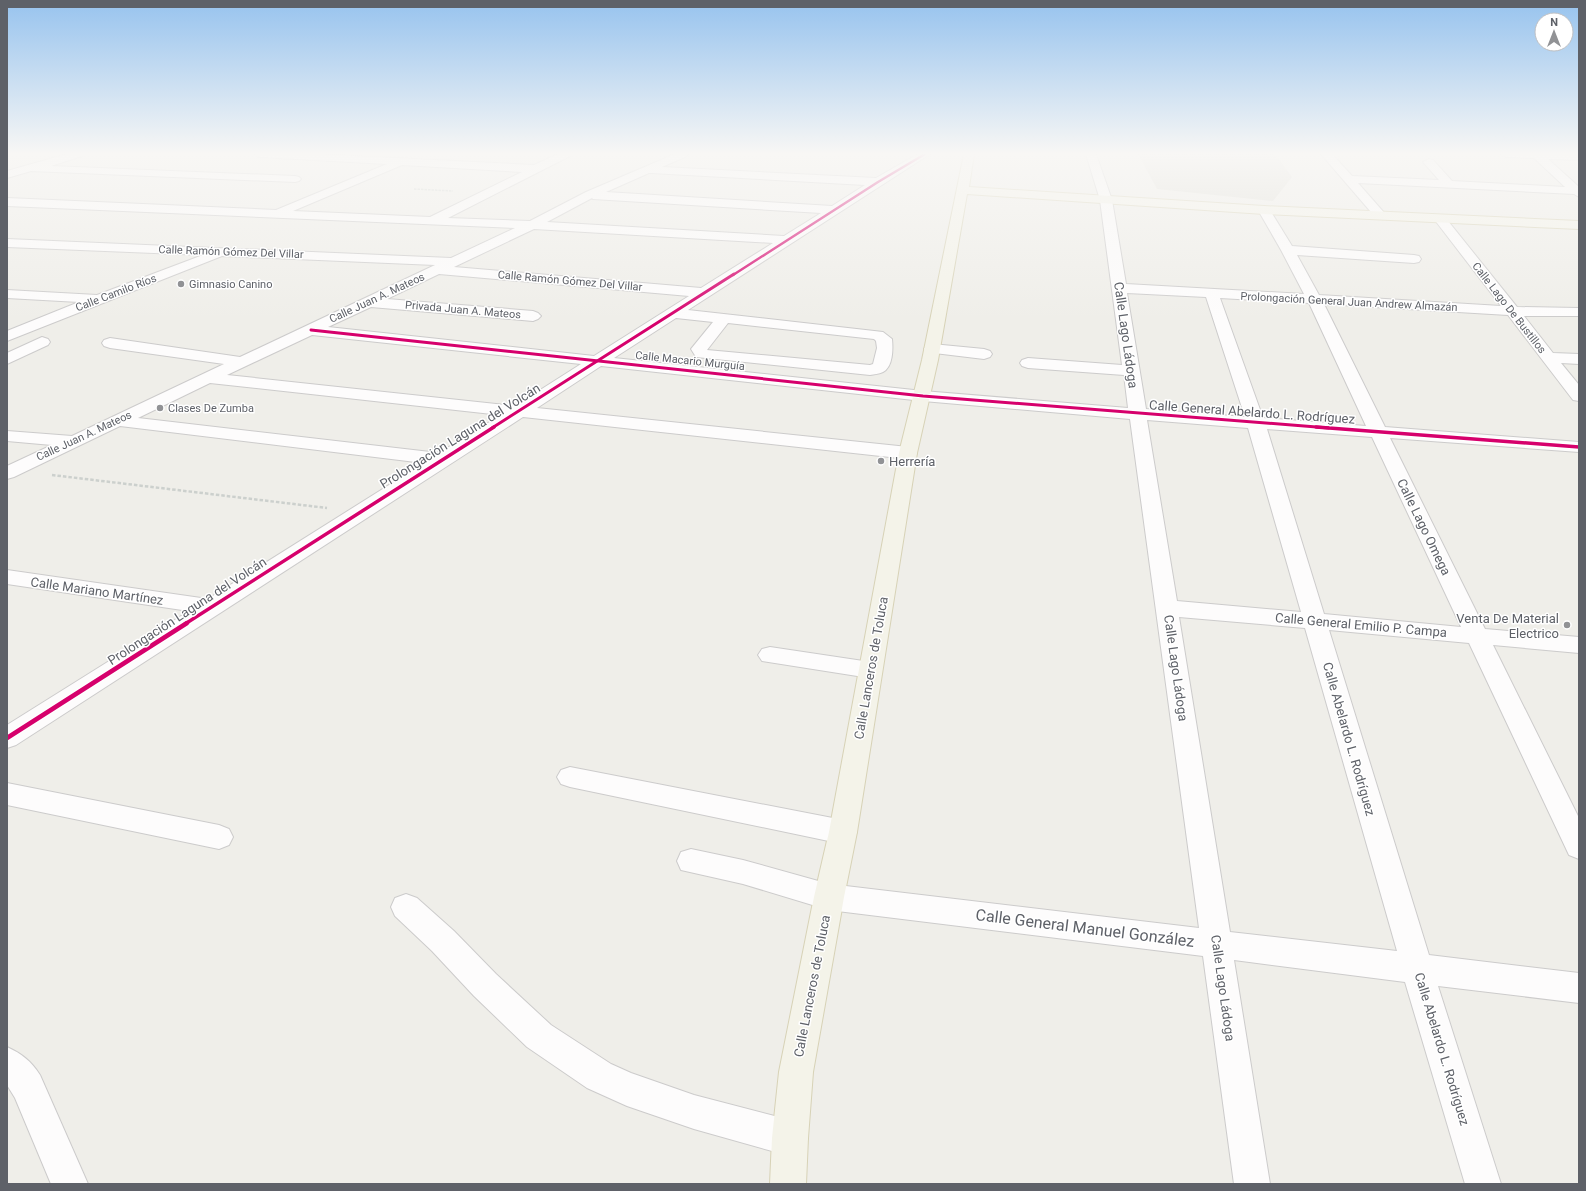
<svg xmlns="http://www.w3.org/2000/svg" width="1586" height="1191" font-family="Roboto,sans-serif">
<style>
.education{fill:#dfded7}
.lines{fill:none;stroke-linecap:round;stroke-linejoin:round}
.minor-casing{stroke:#cccbcb;stroke-width:2}
.major-casing{stroke:#d7d2b6;stroke-width:2}
.path-far1{stroke:#ccd0cd;stroke-width:1.5;stroke-dasharray:2.5 1;stroke-linecap:butt}
.path{stroke:#ccd0cd;stroke-width:2.5;stroke-dasharray:3.5 2;stroke-linecap:butt}
.minor{fill:#fdfcfc;fill-rule:evenodd}
.major{fill:#f4f3e9;fill-rule:evenodd}
.cycleway-far3-casing{stroke:#fff;stroke-width:4}
.cycleway-far2-casing{stroke:#fff;stroke-width:5}
.cycleway-far1-casing{stroke:#fff;stroke-width:6}
.cycleway-casing{stroke:#fff;stroke-width:7}
.cycleway-far3{stroke:#d6006c;stroke-width:2.5}
.cycleway-far2{stroke:#d6006c;stroke-width:3}
.cycleway-far1{stroke:#d6006c;stroke-width:3.5}
.cycleway{stroke:#d6006c;stroke-width:4.5}
.poi-dot{fill:#919295;stroke:#fff;stroke-width:1.5}
.labels{text-anchor:middle;dominant-baseline:central;stroke-width:3;stroke-linejoin:round;paint-order:stroke}
.far-street-label{font-size:11px;fill:#5e6168;stroke:#fff}
.far-poi-label{font-size:11px;fill:#5e6168;stroke:#fff;text-anchor:start}
.street-label{font-size:13px;fill:#5e6168;stroke:#fff}
.poi-label{font-size:13px;fill:#5e6168;stroke:#fff;text-anchor:start}
.near-street-label{font-size:16px;fill:#5e6168;stroke:#fff}
</style>
<rect width="100%" height="100%" fill="#efeee9"/>
<polygon class="education" points="1138,154 1275,154 1292,177 1273,201 1157,189"/>
<g class="lines">
<g class="minor-casing">
<g id="minor">
<polygon points="67,154 83,154 82,156 51,166 295,176 299,177 301,179 299,181 295,182 31,171 7,178 7,171"/>
<path d="M255 154H314L534 165 558 154H571L570 156 448 218 530 221 586 192 675 154H688L687 156 662 167 876 178 918 154H930L688 310 883 332 892 339C893 349 893 367 883 372 879 374 874 374 870 375L696 357 691 349 713 322 676 318 614 358 923 391 1128 408 1124 375 1028 368 1022 366 1020 363 1022 360 1028 358 1122 365 1100 200 1086 154H1096L1112 200 1126 284 1304 294 1281 250 1258 210 1260 207H1268L1292 246 1414 255 1419 256 1421 259 1419 262 1414 263 1297 255 1319 295 1501 306 1434 219 1436 216H1444L1517 307 1579 308V316H1524L1553 353 1579 354V364L1561 363 1579 385V401L1573 400 1508 315 1324 304 1385 427 1579 442V452L1390 438 1485 629 1579 637V653L1493 645 1579 818V859L1569 855 1469 643 1329 630 1429 955 1579 973V1003L1438 986 1501 1184H1465L1405 982 1234 960 1270 1184H1234L1203 956 829 910 743 884 681 870 677 861 681 852 691 849 743 860 829 884 1199 928 1130 419 923 401 601 366 537 408 908 447 915 449 917 453 915 457 908 459 523 417 16 745 7 748V725L189 611 7 584V570L208 599 424 463 120 426 14 477 7 479V466L52 445 7 441V431L72 436 224 364 110 348 104 346 102 343 104 340 110 338 240 357 435 265 222 256 7 341V331L79 302 7 298V290L97 295 203 255 7 247V239L451 258 515 228 7 206V198L276 210 387 164 260 157 256 156ZM402 165 522 172 430 217 293 211ZM649 173H651L865 185 832 206 606 192ZM592 198 593 199 821 213 784 236 547 222ZM534 229 773 243 701 288 454 267ZM439 274 689 296 594 356 328 327 371 307 533 321 538 319 541 316 538 313 533 311 387 299ZM1127 293 1206 297 1245 417 1146 409ZM1220 298 1309 303 1366 426 1263 418ZM728 323 874 339 876 341 877 348 873 364 870 365 707 350ZM312 335 581 364 515 406 227 375ZM210 383 501 415 439 453 138 418ZM1147 420 1248 428 1301 612 1177 601ZM1267 429 1372 437 1461 627 1324 614ZM1179 617 1305 628 1397 951 1230 932Z"/>
<polygon points="1321,154 1332,154 1352,176 1439,180 1423,162 1429,159 1433,160 1452,181 1565,187 1534,158 1506,157 1501,154 1579,154 1579,160 1548,159 1579,187 1579,197 1574,194 1358,183 1387,216 1385,219 1377,219"/>
<polygon points="42,337 48,339 50,342 48,345 7,364 7,353"/>
<polygon points="932,344 984,349 990,351 992,354 990,357 984,359 926,352 924,349 926,346"/>
<polygon points="770,647 870,662 878,664 882,670 878,676 870,678 762,661 758,655 762,649"/>
<polygon points="570,767 843,820 853,824 857,832 853,840 843,844 570,787 561,784 557,777 561,770"/>
<polygon points="7,783 219,825 229,829 233,837 229,845 219,849 7,805"/>
<polygon points="406,894 417,898 454,931 496,974 551,1025 611,1064 631,1073 694,1095 790,1120 803,1125 808,1138 803,1151 790,1156 694,1129 627,1106 587,1088 527,1047 474,996 432,951 395,916 391,907 395,898"/>
<path d="M7 1047C22 1054 31 1061 40 1075L88 1184H51L15 1098 7 1085Z"/>
</g>
</g>
<g class="major-casing">
<polygon id="major" points="964,154 974,154 969,187 1264,206 1579,221 1579,229 1264,214 967,194 938,360 917,453 857,832 844,897 813,1072 808,1138 806,1184 770,1184 772,1138 779,1072 814,897 829,832 899,453 922,360"/>
</g>
<polyline class="path-far1" points="414,189 453,191"/>
<polyline class="path" points="52,475 327,508"/>
<use href="#minor" class="minor"/>
<use href="#major" class="major"/>
<g class="cycleway-far3-casing">
<polyline id="cycleway-far3" points="733,275 878,182 925,154"/>
</g>
<g class="cycleway-far2-casing">
<g id="cycleway-far2">
<polyline points="311,330 923,396 1329,428"/>
<polyline points="492,428 734,274"/>
</g>
</g>
<g class="cycleway-far1-casing">
<g id="cycleway-far1">
<polyline points="1316,427 1579,447"/>
<polyline points="185,624 494,427"/>
</g>
</g>
<g class="cycleway-casing">
<polyline id="cycleway" points="7,738 187,623"/>
</g>
<use href="#cycleway-far3" class="cycleway-far3"/>
<use href="#cycleway-far2" class="cycleway-far2"/>
<use href="#cycleway-far1" class="cycleway-far1"/>
<use href="#cycleway" class="cycleway"/>
</g>
<linearGradient id="sky" x2="0" y2="1"><stop stop-color="#97c3ee"/><stop offset="0.48" stop-color="#f8f7f5"/><stop offset="1" stop-color="#f8f7f5" stop-opacity="0"/></linearGradient>
<rect width="1586" height="320" fill="url(#sky)"/>
<g class="poi-dot">
<circle cx="181" cy="284" r="4"/>
<circle cx="160" cy="408" r="4"/>
<circle cx="881" cy="461" r="4"/>
<circle cx="1567" cy="625" r="4"/>
</g>
<g class="labels">
<g class="far-street-label">
<text transform="translate(231 252) rotate(2)">Calle Ramón Gómez Del Villar</text>
<text transform="translate(570 281) rotate(5)">Calle Ramón Gómez Del Villar</text>
<text transform="translate(116 293) rotate(-21)">Calle Camilo Ríos</text>
<text transform="translate(377 298) rotate(-25)">Calle Juan A. Mateos</text>
<text transform="translate(1349 302) rotate(3)">Prolongación General Juan Andrew Almazán</text>
<text transform="translate(1509 308) rotate(52)">Calle Lago De Bustillos</text>
<text transform="translate(463 310) rotate(5)">Privada Juan A. Mateos</text>
<text transform="translate(690 361) rotate(6)">Calle Macario Murguía</text>
<text transform="translate(84 436) rotate(-25)">Calle Juan A. Mateos</text>
</g>
<g class="far-poi-label">
<text x="189" y="284">Gimnasio Canino</text>
<text x="168" y="408">Clases De Zumba</text>
</g>
<g class="street-label">
<text transform="translate(1126 335) rotate(82)">Calle Lago Ládoga</text>
<text transform="translate(1252 412) rotate(4)">Calle General Abelardo L. Rodríguez</text>
<text transform="translate(460 436) rotate(-32)">Prolongación Laguna del Volcán</text>
<text transform="translate(1424 527) rotate(64)">Calle Lago Omega</text>
<text transform="translate(97 591) rotate(8)">Calle Mariano Martínez</text>
<text transform="translate(187 611) rotate(-33)">Prolongación Laguna del Volcán</text>
<text transform="translate(1361 625) rotate(5)">Calle General Emilio P. Campa</text>
<text transform="translate(871 668) rotate(-80)">Calle Lanceros de Toluca</text>
<text transform="translate(1176 668) rotate(82)">Calle Lago Ládoga</text>
<text transform="translate(1349 739) rotate(74)">Calle Abelardo L. Rodríguez</text>
<text transform="translate(812 986) rotate(-79)">Calle Lanceros de Toluca</text>
<text transform="translate(1223 988) rotate(82)">Calle Lago Ládoga</text>
<text transform="translate(1442 1049) rotate(73)">Calle Abelardo L. Rodríguez</text>
</g>
<g class="poi-label">
<text x="889" y="461">Herrería</text>
<text x="1559" y="618" text-anchor="end">Venta De Material<tspan x="1559" dy="15">Electrico</tspan></text>
</g>
<g class="near-street-label">
<text transform="translate(1085 928) rotate(7)">Calle General Manuel González</text>
</g>
</g>
<rect width="1586" height="1191" fill="none" stroke="#5e6168" stroke-width="16"/>
<g transform="translate(1554 32)"><circle r="19" fill="#ffffff" stroke="#bfc0c3"/>
<path d="M0-3L7 15L0 10L-7 15Z" fill="#919295"/>
<text y="-6" font-size="11" font-weight="bold" text-anchor="middle" fill="#5e6168">N</text>
</g>
</svg>
